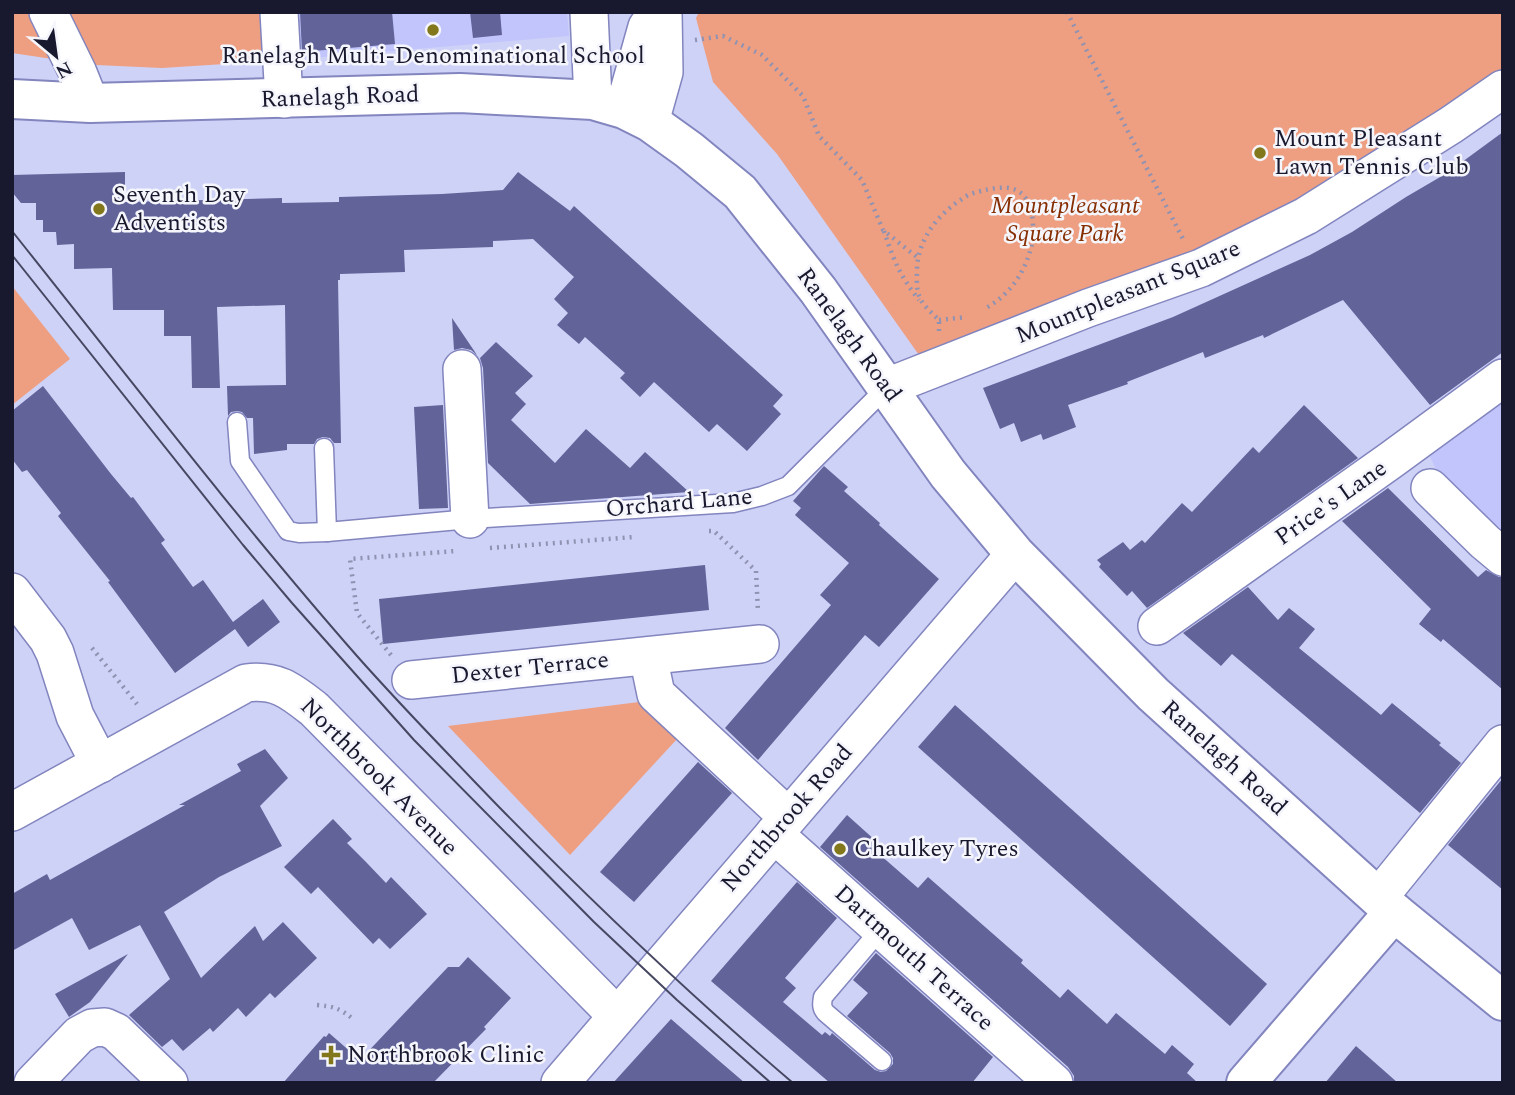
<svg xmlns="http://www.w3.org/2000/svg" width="1515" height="1095" font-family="Spectral,serif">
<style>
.built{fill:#c1c5fb}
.green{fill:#ee9f81}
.building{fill:#616399}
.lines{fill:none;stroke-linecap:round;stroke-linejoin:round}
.service-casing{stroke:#8285be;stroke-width:21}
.minor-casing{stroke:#8285be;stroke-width:40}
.tertiary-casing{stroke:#8285be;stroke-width:42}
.secondary-casing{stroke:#8285be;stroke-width:42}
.path{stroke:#9092b2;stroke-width:4.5;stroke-dasharray:2 5;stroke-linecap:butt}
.service{stroke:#fff;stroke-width:18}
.minor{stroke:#fff;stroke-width:37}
.tertiary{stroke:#fff;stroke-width:38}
.secondary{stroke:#fff;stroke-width:38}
.tram{stroke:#464761;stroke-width:2}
.poi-dot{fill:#83771b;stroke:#f5f5fc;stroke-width:2.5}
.labels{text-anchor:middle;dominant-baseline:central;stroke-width:5;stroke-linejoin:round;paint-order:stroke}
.poi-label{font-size:24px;fill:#18182e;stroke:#f5f5fc;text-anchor:start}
.street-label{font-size:24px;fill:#18182e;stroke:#f5f5fc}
.park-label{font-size:24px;font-style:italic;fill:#862e00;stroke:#f5f5fc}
</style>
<rect width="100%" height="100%" fill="#cfd2f7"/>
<g class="built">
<polygon points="296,12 567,12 569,36 300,59"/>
<polygon points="1503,397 1503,538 1438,473 1427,451"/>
</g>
<g class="green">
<polygon points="12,12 33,12 59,60 12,53"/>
<polygon points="61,12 269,12 273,61 162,68 96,65 90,60"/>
<polygon points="699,12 1503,12 1503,75 1303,211 926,365 777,154 713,82 696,18"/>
<polygon points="12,286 70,359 12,405"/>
<polygon points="639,702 678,738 570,855 448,726"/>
</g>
<g class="building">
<polygon points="300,12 392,12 395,44 302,52"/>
<polygon points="470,12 500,12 502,35 473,38"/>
<polygon points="1503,132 1503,352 1430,405 1343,300 1264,338 1263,335 1205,358 1203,352 1127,382 1128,384 1068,405 1076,427 1043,440 1041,434 1021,442 1014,423 1000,429 983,388 1173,317 1310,255 1352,232 1406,197 1447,173"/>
<polygon points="125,172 125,202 282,198 282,203 339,202 339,197 442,194 503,190 518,172 570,211 574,206 783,395 773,406 781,414 747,451 717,424 709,432 654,382 640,397 620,378 625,373 585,337 579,344 557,325 568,313 554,299 574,277 533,239 493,241 493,247 404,250 405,272 340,274 340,280 338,280 341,443 334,443 330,438 323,437 317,439 314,444 287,444 287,450 254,454 253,418 247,418 242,412 237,411 231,412 228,416 227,386 286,385 285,305 217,307 220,388 192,388 191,336 164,336 164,310 113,310 112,268 74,269 74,244 57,245 56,232 43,232 43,220 36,220 36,203 21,203 12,192 12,175"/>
<polygon points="452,318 477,355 471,350 462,348 454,350"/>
<polygon points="496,342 533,376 515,393 526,404 511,420 555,463 586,429 630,468 645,452 689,492 530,504 488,463 483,368 480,358"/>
<polygon points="43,386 111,474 131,498 133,497 165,540 161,543 193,587 203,580 233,622 263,599 280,622 248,647 235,629 175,673 108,582 110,581 58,516 61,513 27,470 22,472 12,459 12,411"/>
<polygon points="443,405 448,508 419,509 414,407"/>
<polygon points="1304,405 1358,458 1147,608 1132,591 1127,596 1099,567 1101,564 1097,560 1123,542 1130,550 1142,540 1145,543 1182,503 1192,512 1253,447 1259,453"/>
<polygon points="824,466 848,487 844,491 880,523 879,525 939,579 879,647 865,635 758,760 725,728 831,605 820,595 849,563 795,515 801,508 793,501"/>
<polygon points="1388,488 1478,577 1486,570 1499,577 1503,577 1503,690 1443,639 1441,642 1419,624 1431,609 1342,521"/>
<polygon points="705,565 709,610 383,644 379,599"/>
<polygon points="1248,587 1278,620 1289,608 1315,629 1299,648 1381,715 1392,703 1441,743 1439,745 1461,763 1420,813 1232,654 1221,666 1183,633"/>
<polygon points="955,705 1267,984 1230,1026 918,747"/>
<polygon points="265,749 288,778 260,806 282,846 219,877 164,912 201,978 255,926 263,941 283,922 317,958 275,998 270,993 246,1017 238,1008 213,1032 210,1028 183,1051 172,1039 162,1047 129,1015 170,979 140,925 89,950 72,918 12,951 12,894 47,874 50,880 185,805 179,805 241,771 237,764"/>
<polygon points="698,762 732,793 634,902 600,872"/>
<polygon points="1503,778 1503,890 1448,845"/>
<polygon points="847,815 876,841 871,847 918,888 928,877 1023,960 1021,963 1060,998 1068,989 1107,1024 1116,1013 1165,1054 1172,1045 1194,1064 1187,1073 1198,1083 1074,1083 1074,1076 1068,1067 820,847"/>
<polygon points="333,819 352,839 347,843 366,862 386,883 391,877 427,914 390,949 379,938 373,944 318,887 311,894 284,867"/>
<polygon points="797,882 837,918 785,978 796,988 783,1002 822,1035 825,1032 830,1036 832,1033 875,1070 881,1072 886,1071 893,1064 893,1058 890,1053 847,1016 868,993 853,980 876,953 993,1057 972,1083 830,1083 711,981"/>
<polygon points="128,954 90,1002 69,1017 55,994"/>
<polygon points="468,957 511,998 484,1027 486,1029 433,1083 283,1083 324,1036 326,1037 329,1033 360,1060 448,967 459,967"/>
<polygon points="671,1019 717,1059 745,1083 613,1083"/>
<polygon points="1356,1046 1398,1083 1325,1083"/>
</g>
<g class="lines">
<g class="service-casing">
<g id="service">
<polyline points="237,422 240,461 288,531 299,533 327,532 470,519 733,503 762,496 788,486 887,387"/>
<polyline points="324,448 327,532"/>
<path d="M881 929 823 997C822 1003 821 1008 826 1013L882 1061"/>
</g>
</g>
<g class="minor-casing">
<g id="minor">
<polyline points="48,12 78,73 90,103"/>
<polyline points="279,12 284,99"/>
<polyline points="589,12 593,100"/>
<polyline points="624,109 647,27 656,15"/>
<polyline points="650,122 664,72 663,12"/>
<polyline points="462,369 470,519"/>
<polyline points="887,387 1088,308 1201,268 1306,216 1451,125 1503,89"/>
<polyline points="1430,488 1485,542 1503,557"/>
<polyline points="12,592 48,639 55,653 75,716 100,764"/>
<polyline points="1157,626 1391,460 1503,378"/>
<polyline points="648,656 656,694 788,817"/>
<polyline points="411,680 760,644"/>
<path d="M12 812 246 683C277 679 291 691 314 709L617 1016"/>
<polyline points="774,834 1054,1083"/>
<polyline points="1379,897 1503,744"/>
<polyline points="33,1083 79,1035 92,1028 105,1027 116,1032 169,1083"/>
<polyline points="560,1083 1015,554"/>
</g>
</g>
<g class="tertiary-casing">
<polyline id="tertiary" points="1246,1083 1394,912"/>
</g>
<g class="secondary-casing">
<polyline id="secondary" points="12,99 90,103 460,93 593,100 624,109 650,122 689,150 740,192 818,290 948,474 1015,554 1153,694 1394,912 1503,1001"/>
</g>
<g class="path">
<polyline points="1067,12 1183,239"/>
<polyline points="695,40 723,36 762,55 803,96 819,136 862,180 883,230 918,258"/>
<path d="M884 231C893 259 900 276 919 300"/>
<polyline points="939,320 966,317"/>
<path d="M939 331V320C919 301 916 298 917 269 918 238 939 213 965 197 971 193 978 192 985 190 994 188 1008 186 1016 190 1035 198 1035 231 1031 248 1024 274 1009 296 984 309"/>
<polyline points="709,531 714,531 756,571 758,612"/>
<polyline points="490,548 634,537"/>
<polyline points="92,648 137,704"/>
<polyline points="391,655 357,613 350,559 456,551"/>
<path d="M317 1005C333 1006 341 1009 353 1019"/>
</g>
<use href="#service" class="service"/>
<use href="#minor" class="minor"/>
<use href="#tertiary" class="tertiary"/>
<use href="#secondary" class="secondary"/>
<g class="tram">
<path d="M12 231C126 374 237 519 357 656 403 708 452 758 500 808 594 904 691 996 793 1083"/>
<polyline points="12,255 243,545 292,603 414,740 594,922 677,1000 771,1083"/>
</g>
</g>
<g class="poi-dot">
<circle cx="433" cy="30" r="7"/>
<circle cx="1260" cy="153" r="7"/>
<circle cx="99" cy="209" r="7"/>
<circle cx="840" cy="849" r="7"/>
<path d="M327.5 1044.5h7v7h7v7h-7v7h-7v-7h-7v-7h7z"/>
</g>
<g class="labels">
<g class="poi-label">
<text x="433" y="56" text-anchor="middle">Ranelagh Multi-Denominational School</text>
<text x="1274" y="139">Mount Pleasant<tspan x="1274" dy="28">Lawn Tennis Club</tspan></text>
<text x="113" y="195">Seventh Day<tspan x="113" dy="28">Adventists</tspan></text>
<text x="854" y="849">Chaulkey Tyres</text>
<text x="347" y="1055">Northbrook Clinic</text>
</g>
<g class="street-label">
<text transform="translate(340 97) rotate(-2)">Ranelagh Road</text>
<text transform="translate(1128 292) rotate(-22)">Mountpleasant Square</text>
<text transform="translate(849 335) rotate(54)">Ranelagh Road</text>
<text transform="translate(679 503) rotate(-5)">Orchard Lane</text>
<text transform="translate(1331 503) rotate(-35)">Price's Lane</text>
<text transform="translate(530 668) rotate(-6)">Dexter Terrace</text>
<text transform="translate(1224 758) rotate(42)">Ranelagh Road</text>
<text transform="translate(379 777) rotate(45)">Northbrook Avenue</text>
<text transform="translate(787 818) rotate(-49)">Northbrook Road</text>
<text transform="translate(914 958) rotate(42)">Dartmouth Terrace</text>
</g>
<g class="park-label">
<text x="1065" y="206">Mountpleasant<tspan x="1065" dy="28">Square Park</tspan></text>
</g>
</g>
<rect width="1515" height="1095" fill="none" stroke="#18182e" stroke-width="28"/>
<g transform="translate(56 56) rotate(151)" stroke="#f5f5fc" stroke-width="5" paint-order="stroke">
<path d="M0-5L12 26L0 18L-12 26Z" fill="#18182e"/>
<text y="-10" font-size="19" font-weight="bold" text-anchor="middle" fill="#18182e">N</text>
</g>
</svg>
